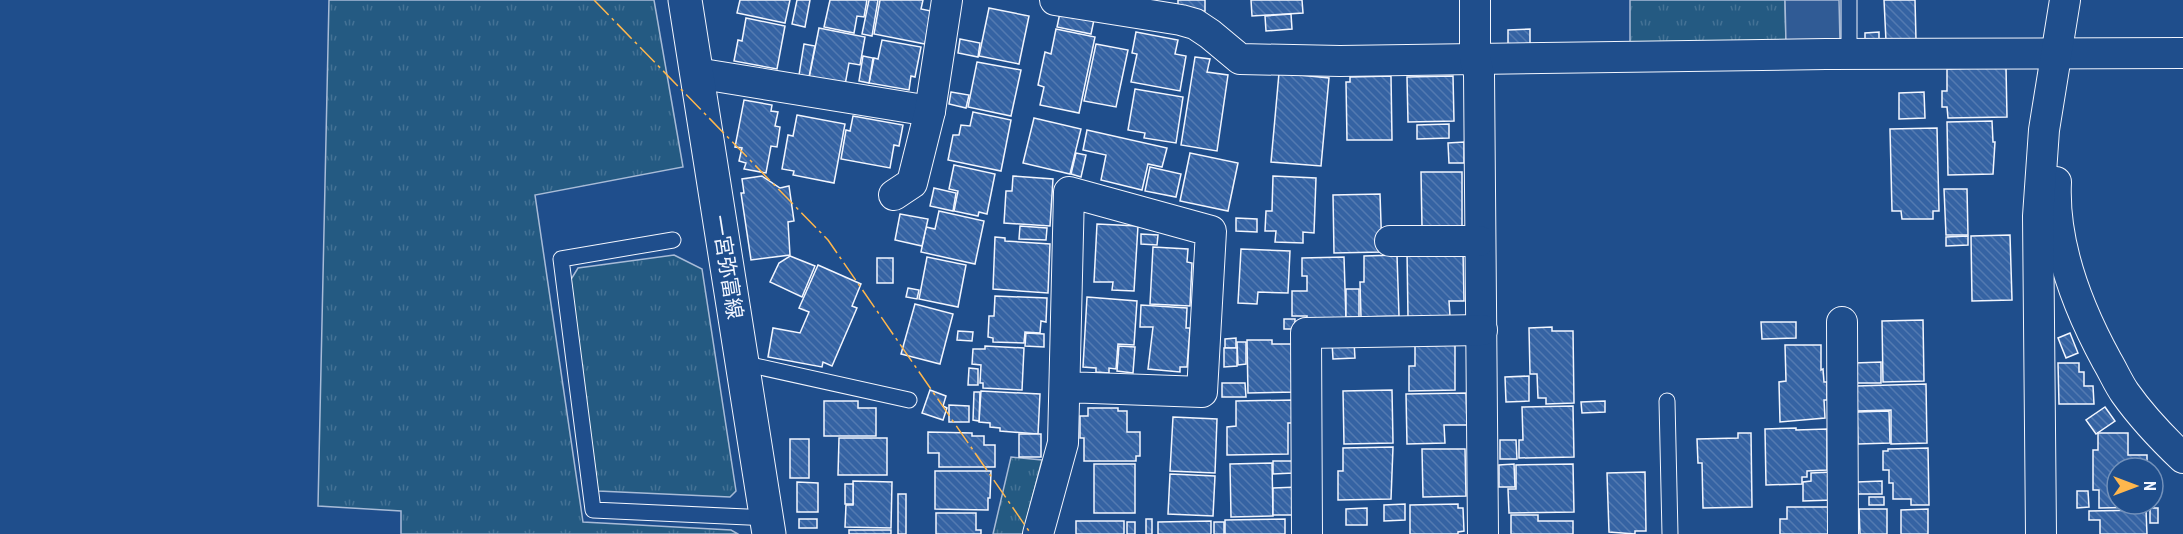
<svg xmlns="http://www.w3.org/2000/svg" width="2183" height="534" font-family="'Roboto Condensed','Noto Sans JP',sans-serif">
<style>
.grass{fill:url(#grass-tufts);stroke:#a8bbd7;stroke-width:1.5}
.parking{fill:#305b95;stroke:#a8bbd7;stroke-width:1.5}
.building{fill:url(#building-back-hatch);stroke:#f2f6ff;stroke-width:1.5}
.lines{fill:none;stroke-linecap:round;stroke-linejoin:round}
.lane-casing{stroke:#f2f6ff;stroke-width:17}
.street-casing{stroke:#f2f6ff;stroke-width:32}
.secondary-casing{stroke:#f2f6ff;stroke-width:35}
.lane{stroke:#1f4e8c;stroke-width:15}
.street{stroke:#1f4e8c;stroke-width:30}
.secondary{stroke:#1f4e8c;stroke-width:33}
.power{stroke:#ffb74d;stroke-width:1.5;stroke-dasharray:21 4.5 3 4.5;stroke-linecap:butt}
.labels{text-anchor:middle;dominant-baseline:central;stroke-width:4.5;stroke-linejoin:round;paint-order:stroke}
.street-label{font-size:21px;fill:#f2f6ff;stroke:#1f4e8c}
</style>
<defs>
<pattern id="grass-tufts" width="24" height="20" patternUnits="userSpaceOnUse" patternTransform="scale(1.5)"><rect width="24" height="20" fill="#245a82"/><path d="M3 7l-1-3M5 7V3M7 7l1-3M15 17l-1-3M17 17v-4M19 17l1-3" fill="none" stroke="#447295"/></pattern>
<pattern id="building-back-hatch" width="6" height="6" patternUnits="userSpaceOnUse" patternTransform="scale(1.5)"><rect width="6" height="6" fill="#3563a3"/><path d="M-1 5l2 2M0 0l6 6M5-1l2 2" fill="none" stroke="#537ab1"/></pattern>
</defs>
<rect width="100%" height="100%" fill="#1f4e8c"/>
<g class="grass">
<polygon points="329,0 654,0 683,167 535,195 583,522 731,530 738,534 401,534 401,511 318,506"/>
<polygon points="1630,0 1785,0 1786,44 1630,46"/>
<polygon points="674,255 702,269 736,491 730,497 598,491 570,281 578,268"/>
<polygon points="1011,457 1042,460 1023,534 993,534"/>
</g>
<polygon class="parking" points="1785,0 1839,0 1840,43 1786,44"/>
<g class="building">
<polygon points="740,0 790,0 785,23 737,13"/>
<polygon points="797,0 810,0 805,27 792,24"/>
<polygon points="830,0 867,0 864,17 857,16 854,33 824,27"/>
<polygon points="869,0 878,0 872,36 862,34"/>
<polygon points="880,0 923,0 921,9 931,11 925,44 874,34"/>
<polygon points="1178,0 1205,0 1205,11 1178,12"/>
<polygon points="1251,0 1302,0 1303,13 1252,16"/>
<polygon points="1884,0 1915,0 1916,40 1886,41"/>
<polygon points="989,8 1029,16 1019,64 979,56"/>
<polygon points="1061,8 1095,15 1091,34 1057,27"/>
<polygon points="1291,14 1292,29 1266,31 1265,16"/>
<polygon points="746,18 785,26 777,69 734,61 738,40 742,41"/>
<polygon points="819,28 865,37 860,65 849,63 845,85 809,78"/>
<polygon points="1056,29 1095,37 1079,113 1040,105 1044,87 1038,85 1045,52 1051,54"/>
<polygon points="1530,29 1530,44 1508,44 1508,30"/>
<polygon points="1136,32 1178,40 1175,54 1186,56 1180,91 1131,82 1137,54 1132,53"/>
<polygon points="1879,32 1879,42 1865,42 1865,33"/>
<polygon points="960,39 980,43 978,57 958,53"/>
<polygon points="882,40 921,47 915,77 911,76 909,90 869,83 874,58 878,59"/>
<polygon points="804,44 815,46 809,77 799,75"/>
<polygon points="1096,44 1128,50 1116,107 1084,101"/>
<polygon points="863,56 873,58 869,83 859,81"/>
<polygon points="1195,57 1210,59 1207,72 1228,75 1217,151 1181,145"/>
<polygon points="977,62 1021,70 1011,116 968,107"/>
<polygon points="2006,67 2007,117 1948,118 1947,107 1942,107 1942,91 1947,91 1947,69"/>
<polygon points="1279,73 1329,78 1321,166 1271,162"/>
<polygon points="1391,76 1392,140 1347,140 1346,82 1350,82 1350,77"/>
<polygon points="1453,76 1454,121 1408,122 1407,77"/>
<polygon points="1135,89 1183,97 1176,143 1144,138 1145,133 1128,130"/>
<polygon points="951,92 969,95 966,108 949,104"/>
<polygon points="1924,92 1925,118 1899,119 1899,93"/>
<polygon points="744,100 772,105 771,111 778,112 775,126 780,127 777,147 771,146 766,173 744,169 746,163 739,161 742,148 735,147"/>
<polygon points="973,112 1011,120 1001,171 948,160 953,135 959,135 961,125 970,126"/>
<polygon points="797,115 845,124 834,183 793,175 794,171 782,169 788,135 793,136"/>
<polygon points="853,116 903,125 899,146 894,145 890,168 841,159 846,130 850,131"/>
<polygon points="1034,118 1081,129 1070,174 1023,163"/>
<polygon points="1992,121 1993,142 1995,142 1993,174 1948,175 1947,122"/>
<polygon points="1449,124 1449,138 1417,139 1417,125"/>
<polygon points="1937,128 1939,211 1933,211 1933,219 1902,219 1901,211 1892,211 1890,129"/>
<polygon points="1087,130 1167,148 1162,167 1148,164 1142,190 1101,180 1106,155 1083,150"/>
<polygon points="1464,142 1464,163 1449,163 1448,143"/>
<polygon points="1076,153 1086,155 1081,177 1071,174"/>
<polygon points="1190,153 1238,163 1228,211 1180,201"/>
<polygon points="954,165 995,174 987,214 979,212 978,216 954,211 958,191 949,189"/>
<polygon points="1150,167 1181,174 1176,197 1145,191"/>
<polygon points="1421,172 1462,172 1462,226 1422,227"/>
<polygon points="762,176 780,188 789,186 794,221 788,222 790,255 751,260 741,193 744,193 742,179"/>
<polygon points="1013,176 1053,179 1050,226 1004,223 1006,191 1012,191"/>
<polygon points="1273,176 1316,178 1314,233 1303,232 1303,243 1275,242 1276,231 1265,231 1266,211 1272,211"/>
<polygon points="934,188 956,193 953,211 930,206"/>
<polygon points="1944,189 1967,189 1968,235 1946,235"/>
<polygon points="1380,194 1382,252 1334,253 1333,195"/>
<polygon points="939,211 984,221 975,264 921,252 926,227 935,229"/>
<polygon points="900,214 928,219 922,246 895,240"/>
<polygon points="1236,218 1257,219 1257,232 1236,231"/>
<polygon points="1097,224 1138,226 1134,291 1112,290 1113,282 1094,282"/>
<polygon points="1020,226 1047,228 1046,240 1019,239"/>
<polygon points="1141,234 1158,235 1157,245 1141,244"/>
<polygon points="2010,235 2012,300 1972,301 1971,236"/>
<polygon points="1968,236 1968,245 1946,246 1946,237"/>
<polygon points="995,237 1005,238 1005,241 1050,244 1048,293 993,289"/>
<polygon points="1153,247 1188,249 1187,262 1192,263 1190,306 1150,304"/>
<polygon points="1241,249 1290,251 1288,293 1258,292 1257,304 1238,303"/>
<polygon points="1407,251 1463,251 1464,301 1449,301 1450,316 1408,317"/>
<polygon points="1397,255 1399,316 1361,317 1360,282 1364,282 1364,256"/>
<polygon points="790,256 815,266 802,297 770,282 779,263"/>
<polygon points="927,257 966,265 958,307 919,299"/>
<polygon points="1344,257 1346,319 1307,319 1307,316 1292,316 1292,291 1307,291 1307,276 1302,276 1302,258"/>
<rect x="877" y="258" width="16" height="25"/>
<polygon points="818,265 861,284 852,306 857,308 832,366 823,362 822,367 768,357 773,328 800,333 809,312 799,308"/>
<polygon points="908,288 919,290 917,299 906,297"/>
<rect x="1346" y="289" width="13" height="28"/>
<polygon points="995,296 1047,298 1046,322 1041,321 1040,333 1025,332 1024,343 993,342 993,338 988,337 989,316 994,316"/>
<polygon points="1087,297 1137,301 1134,345 1118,344 1116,369 1109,368 1109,373 1096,372 1096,368 1083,367"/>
<polygon points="915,304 953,314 940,364 901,354"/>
<polygon points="1141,305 1187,308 1186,328 1190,328 1187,367 1180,367 1180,372 1148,369 1153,327 1140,327"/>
<rect x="1284" y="319" width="11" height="10"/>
<polygon points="1923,320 1924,381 1883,382 1882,321"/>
<polygon points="1761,322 1796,322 1796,338 1762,339"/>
<polygon points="1552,327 1552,331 1573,331 1574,403 1546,404 1546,398 1538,398 1537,374 1530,374 1529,328"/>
<polygon points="958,331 973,332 972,341 957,340"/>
<polygon points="1026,333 1044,334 1044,347 1025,346"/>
<polygon points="2070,333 2078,353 2066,358 2058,338"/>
<polygon points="1236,338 1236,348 1225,348 1225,339"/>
<polygon points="1247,340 1272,340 1272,344 1296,344 1297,392 1248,393"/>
<polygon points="1237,342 1246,342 1246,364 1238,365"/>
<polygon points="1332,342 1354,342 1355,358 1333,359"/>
<polygon points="1455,345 1455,390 1409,391 1409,366 1415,366 1415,346"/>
<polygon points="1785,345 1821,345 1821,370 1823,369 1824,382 1827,382 1827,400 1824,400 1825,418 1780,422 1779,382 1786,381"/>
<polygon points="985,346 1024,348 1022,390 983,388 983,383 980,383 981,365 972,364 973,349 985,349"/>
<polygon points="1119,346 1135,347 1133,373 1117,371"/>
<polygon points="1224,348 1237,348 1237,366 1224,367"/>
<polygon points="1881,362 1881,383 1856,383 1855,363"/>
<polygon points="2058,363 2079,363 2079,372 2084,372 2084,386 2093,386 2094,404 2059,404"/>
<polygon points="969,368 978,369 978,385 968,385"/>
<polygon points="1529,376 1529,401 1506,402 1505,377"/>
<polygon points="1222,383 1245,383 1246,397 1222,397"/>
<polygon points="1926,384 1927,443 1891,444 1891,410 1856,411 1856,386"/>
<polygon points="930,390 946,396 943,406 947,408 943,420 922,413"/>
<polygon points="1392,390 1393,443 1344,444 1343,391"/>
<polygon points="981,391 1040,394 1038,434 1000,431 1000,428 990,427 990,423 979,422"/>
<polygon points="974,392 980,392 979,421 973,420"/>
<polygon points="1466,393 1467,425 1444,425 1445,443 1407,444 1406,394"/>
<polygon points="1293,400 1294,423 1288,423 1288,454 1227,455 1227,427 1236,426 1236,401"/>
<polygon points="824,401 858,401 858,408 876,408 876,436 824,436"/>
<polygon points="1605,401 1605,412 1582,413 1581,402"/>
<polygon points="949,405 969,406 969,422 949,422"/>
<polygon points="1573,406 1574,457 1519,458 1519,440 1523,440 1522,407"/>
<polygon points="2105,407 2115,421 2096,434 2086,420"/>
<polygon points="1088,408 1118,408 1118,411 1127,411 1127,432 1140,432 1140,456 1136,456 1136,461 1084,461 1084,438 1080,438 1080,416 1088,416"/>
<polygon points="1889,411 1890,443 1858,444 1857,412"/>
<polygon points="1173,417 1217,419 1215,473 1170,471"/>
<polygon points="1796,428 1796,430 1827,429 1827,470 1807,471 1807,477 1802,477 1802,484 1766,485 1765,429"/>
<polygon points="928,432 972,433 972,436 984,436 984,445 995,445 995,467 939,467 939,453 928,453"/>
<polygon points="1738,433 1751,433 1752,507 1703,508 1702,463 1698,463 1697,439 1738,438"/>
<polygon points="2098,433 2128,433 2128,455 2147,455 2147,468 2117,468 2117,504 2148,504 2148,507 2099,508 2099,490 2093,490 2093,450 2098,450"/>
<rect x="1019" y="434" width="22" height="23"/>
<polygon points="839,438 887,438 887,475 838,475"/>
<rect x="790" y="439" width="19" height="39"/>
<polygon points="1500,440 1516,440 1517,459 1500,459"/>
<polygon points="1393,447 1391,499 1338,500 1338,471 1343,471 1343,448"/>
<polygon points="1928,448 1929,505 1911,505 1911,499 1893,499 1893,483 1889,483 1889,470 1883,470 1883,451 1888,451 1888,449"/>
<polygon points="1422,449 1465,449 1466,496 1423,497"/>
<polygon points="1273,461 1293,461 1293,473 1273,474"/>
<polygon points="1272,463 1273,516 1231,517 1230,464"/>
<rect x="1094" y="464" width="41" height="49"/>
<polygon points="1514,464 1515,487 1499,487 1499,465"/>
<polygon points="1573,464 1574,512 1509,513 1508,489 1516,489 1516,465"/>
<polygon points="935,471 991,471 990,498 988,498 988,510 935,509"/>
<polygon points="1645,472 1646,531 1635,531 1635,534 1609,532 1607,473"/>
<polygon points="1832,472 1833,500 1803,501 1803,482 1811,481 1811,473"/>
<polygon points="1170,474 1215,476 1213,516 1168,514"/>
<polygon points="853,481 892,482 891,528 845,527 846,505 853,505"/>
<polygon points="1882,481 1882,494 1858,494 1857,482"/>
<polygon points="797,482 818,483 818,512 797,512"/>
<rect x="845" y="484" width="8" height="20"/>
<polygon points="1298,487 1298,515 1273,515 1273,488"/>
<polygon points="2077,491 2088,491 2089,507 2077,508"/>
<rect x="898" y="494" width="8" height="40"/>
<rect x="1869" y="497" width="15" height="8"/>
<polygon points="1405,504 1405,520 1384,521 1384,505"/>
<polygon points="1458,504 1458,508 1463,508 1464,531 1458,532 1458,534 1410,534 1410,505"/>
<polygon points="1787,507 1829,507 1830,534 1780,534 1780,519 1787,519"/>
<polygon points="1367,508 1367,525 1346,525 1346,509"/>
<rect x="2150" y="508" width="8" height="15"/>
<polygon points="1859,509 1887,509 1887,534 1860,534"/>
<polygon points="1928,509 1928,534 1901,534 1901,510"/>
<polygon points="2146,510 2147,534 2100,534 2100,520 2089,520 2089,511"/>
<polygon points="936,513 976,513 976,530 981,530 981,534 936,534"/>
<polygon points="1511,515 1538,515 1538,521 1573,521 1573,534 1511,534"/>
<rect x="799" y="519" width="18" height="9"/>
<rect x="1146" y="519" width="6" height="15"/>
<polygon points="1285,519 1285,534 1225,534 1225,520"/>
<rect x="1076" y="521" width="48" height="13"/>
<polygon points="1211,521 1211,534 1158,534 1158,522"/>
<rect x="1127" y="522" width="8" height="12"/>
<rect x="1214" y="522" width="10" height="12"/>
<rect x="849" y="530" width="42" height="4"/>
</g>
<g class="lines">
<g class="lane-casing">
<g id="lane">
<polyline points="1849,0 1849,54"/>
<polyline points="673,240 561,259 593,510 767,518"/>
<polyline points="742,363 909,400"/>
<polyline points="1667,401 1670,534"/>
</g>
</g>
<g class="street-casing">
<g id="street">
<polyline points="1055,0 1181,20 1195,24 1210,34 1240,59 1340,61 1826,54 2183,53"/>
<polyline points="1475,0 1475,59 1479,74 1483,534"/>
<polyline points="696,73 930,111"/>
<path d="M2056 182C2053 243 2078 308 2107 361 2113 371 2118 383 2125 393 2142 417 2162 438 2183 458"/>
<polyline points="894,195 912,183 930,111 947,0"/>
<polyline points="1390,241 1479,241"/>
<polyline points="1842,322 1843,534"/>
<polyline points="1038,534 1063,443 1069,192 1211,231 1202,392 1065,387"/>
<polyline points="1307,534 1306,333 1482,330"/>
<polyline points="2041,534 2038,216 2044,130 2065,0"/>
</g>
</g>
<g class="secondary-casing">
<polyline id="secondary" points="685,0 769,534"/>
</g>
<use href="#lane" class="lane"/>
<use href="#street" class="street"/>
<use href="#secondary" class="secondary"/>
<polyline class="power" points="594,0 828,240 1031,534"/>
</g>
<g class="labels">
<g class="street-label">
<text transform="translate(727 267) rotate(81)">一宮弥富線</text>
</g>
</g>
<g transform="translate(2135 486) rotate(90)"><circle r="28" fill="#1f4e8c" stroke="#7391ba" stroke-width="1.5"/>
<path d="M0-4.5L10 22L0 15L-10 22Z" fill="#ffb74d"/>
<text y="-9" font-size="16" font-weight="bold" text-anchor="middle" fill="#f2f6ff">N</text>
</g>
</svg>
